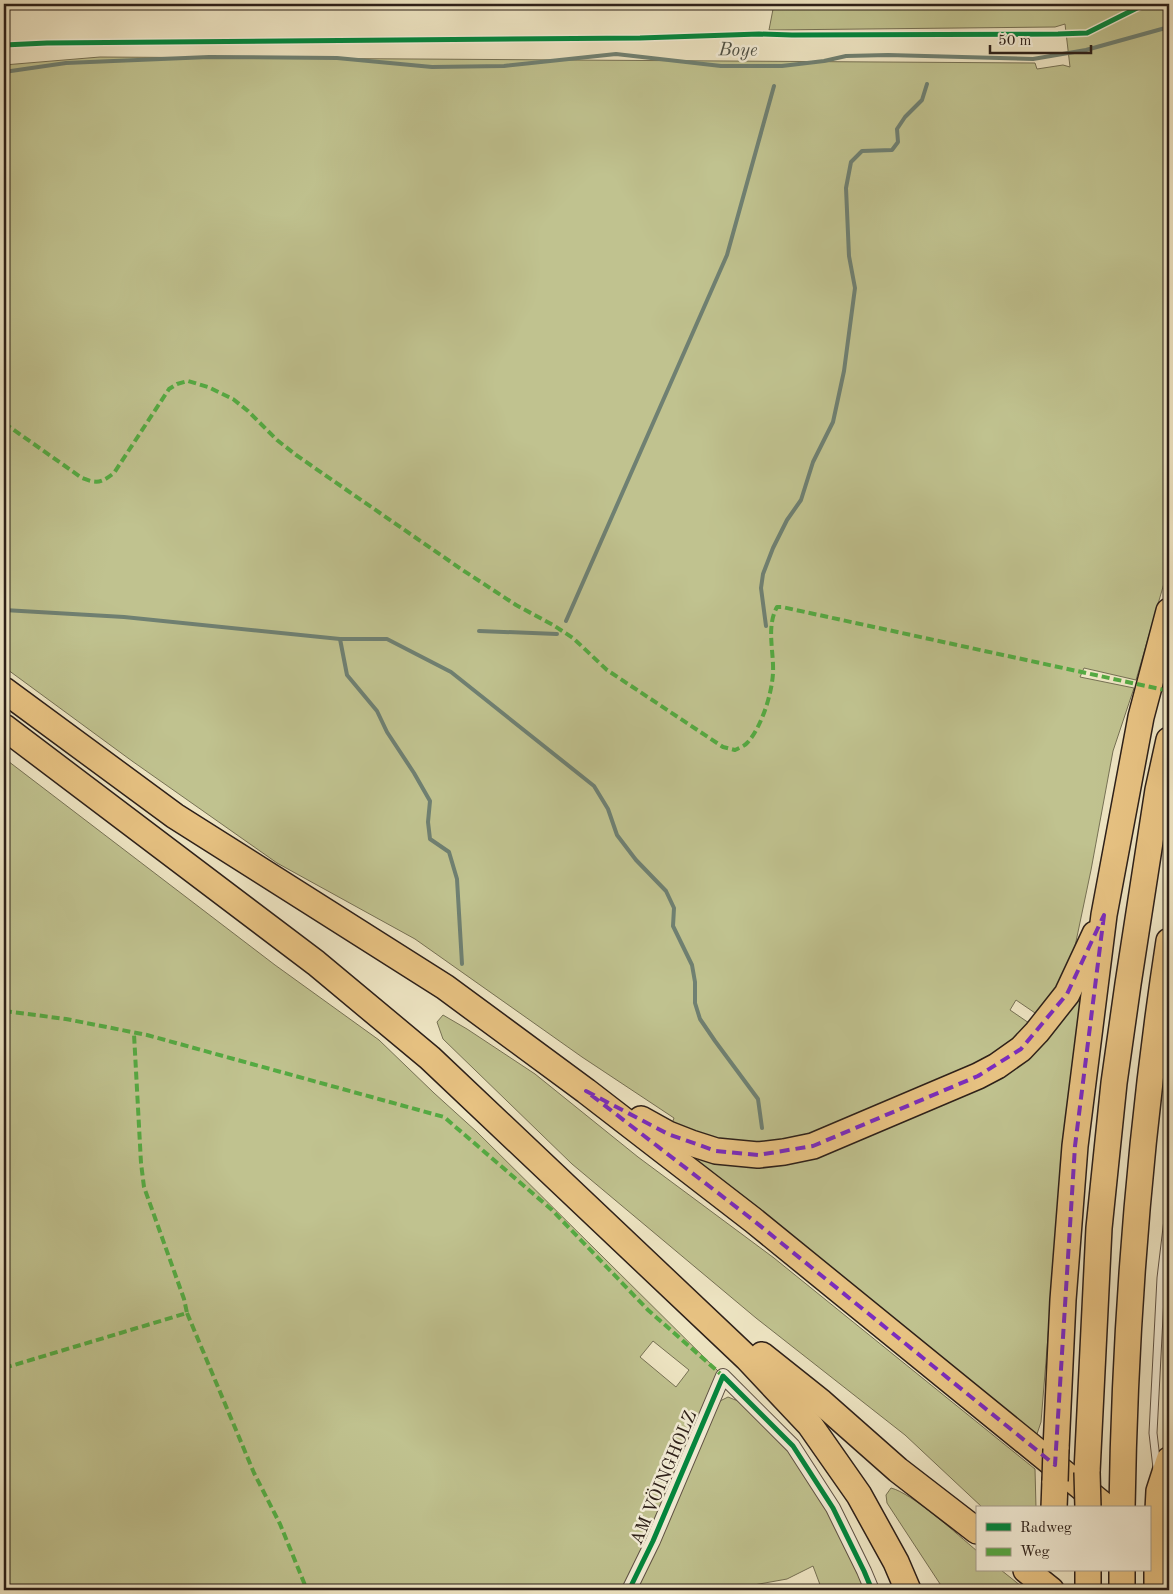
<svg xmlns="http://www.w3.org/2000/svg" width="1173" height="1594" font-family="'Old Standard TT',serif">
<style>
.green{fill:#c0c28f;stroke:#767154;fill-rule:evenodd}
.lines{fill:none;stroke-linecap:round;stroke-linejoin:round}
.stream{stroke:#6f8072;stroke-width:4}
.lane-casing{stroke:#5d5144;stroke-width:9}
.street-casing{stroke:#5d5144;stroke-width:16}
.highway-casing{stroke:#2d2019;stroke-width:28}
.lane{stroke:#f4eed8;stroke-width:7}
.street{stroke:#f4eed8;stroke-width:14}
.highway{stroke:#e7c282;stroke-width:25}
.highway-bridge-casing{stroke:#2d2019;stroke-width:28;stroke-linecap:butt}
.highway-bridge{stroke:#e7c282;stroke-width:25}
.quiet{stroke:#54aa42;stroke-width:4;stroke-dasharray:8 4;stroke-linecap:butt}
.cycleway-casing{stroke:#f4eed8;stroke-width:8}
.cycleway{stroke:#00873e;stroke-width:5}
.marked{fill:none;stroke:#7b2cbf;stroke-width:4;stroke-dasharray:10 6;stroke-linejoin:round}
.labels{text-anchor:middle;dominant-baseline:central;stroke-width:5;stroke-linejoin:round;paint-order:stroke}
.street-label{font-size:18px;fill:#2d2019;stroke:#f4eed8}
.water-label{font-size:19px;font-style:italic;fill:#4e5045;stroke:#f4eed8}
</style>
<rect width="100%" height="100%" fill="#eee5c3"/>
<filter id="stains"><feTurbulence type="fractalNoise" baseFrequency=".004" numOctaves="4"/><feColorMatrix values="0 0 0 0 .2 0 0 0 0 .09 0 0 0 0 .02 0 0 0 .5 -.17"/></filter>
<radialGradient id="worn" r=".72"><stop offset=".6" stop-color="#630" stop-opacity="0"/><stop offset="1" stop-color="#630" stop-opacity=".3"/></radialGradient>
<g class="green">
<polygon points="774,4 1169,4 1169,566 1136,680 1084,668 1080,677 1134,688 1113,751 1091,870 1074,951 1053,994 1038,1015 1016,1000 1010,1010 1029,1023 1009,1043 962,1072 816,1136 729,1146 671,1126 674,1118 582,1057 415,939 277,863 132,761 4,667 4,65 100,57 1035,63 1037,69 1063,65 1070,67 1065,24 1055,27 769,30"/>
<path d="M4 758 275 965 379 1040 434 1093 477 1132 723 1376 629 1590H4ZM653 1341 689 1370 676 1387 640 1357Z"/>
<polygon points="1083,984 1054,1263 1041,1422 1037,1434 905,1332 679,1148 734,1164 977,1086"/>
<polygon points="443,1015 467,1029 535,1074 638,1157 774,1258 1035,1469 1036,1508 983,1508 905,1435 756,1318 572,1164 443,1039 437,1022"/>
<polygon points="1169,1331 1169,1519 1164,1457 1166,1378"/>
<polygon points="728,1397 738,1401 780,1440 799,1464 844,1539 867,1590 822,1590 813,1566 787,1579 726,1590 636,1590 716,1405 720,1401"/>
<path d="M891 1488C912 1493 958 1535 977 1551V1570H1001L1026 1590H944L887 1503 886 1495Z"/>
</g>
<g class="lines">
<g class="stream">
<polyline points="4,72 66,63 209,57 337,58 432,67 504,66 616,54 721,66 782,66 824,61 846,56 888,55 1033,59 1086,50 1169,27"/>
<polyline points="4,610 124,617 340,639 387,639 451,672 594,786 608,809 617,835 636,860 666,891 674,908 673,926 692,965 695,982 695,1003 700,1019 715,1041 758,1099 762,1128"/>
<polyline points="566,621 727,255 774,86"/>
<polyline points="766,626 761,588 763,574 773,548 787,520 801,500 813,462 833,422 844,371 855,288 849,256 846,188 851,162 862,151 892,150 898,142 897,129 905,117 922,100 927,84"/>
<polyline points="479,631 557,634"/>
<polyline points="340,639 347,675 377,711 387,732 414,773 430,801 428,822 430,839 449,852 457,879 462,964"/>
</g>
<g class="lane-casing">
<polyline id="lane" points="1157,1468 1153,1433 1161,1278 1169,1211"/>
</g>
<g class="street-casing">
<polyline id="street" points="629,1590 653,1541 723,1376 793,1446 833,1508 864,1571 872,1590"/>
</g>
<g class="highway-casing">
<g id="highway">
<polyline points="4,690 175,816 445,987 586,1091 753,1220 1107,1508"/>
<polyline points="4,727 316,963 430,1058 747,1358 810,1425 859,1495 896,1562 908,1590"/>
<polyline points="641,1119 668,1134 691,1143 716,1151 758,1155 784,1152 813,1146 978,1076 997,1066 1021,1049 1037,1032 1067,994 1095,934"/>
<polyline points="762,1355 821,1402 898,1470 977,1531"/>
<polyline points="1056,1449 1063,1300 1075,1146 1104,915 1141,717 1169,611"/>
<polyline points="1087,1472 1099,1228 1114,1083 1128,984 1158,790 1169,740"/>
<polyline points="1054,1508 1055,1481"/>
<path d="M1122 1508C1125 1317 1140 1130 1169 941"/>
<polyline points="1157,1530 1159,1491 1169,1460"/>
<polyline points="1157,1564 1157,1590"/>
<polyline points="1026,1570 1051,1590"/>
<polyline points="1122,1570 1122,1590"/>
<polyline points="1088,1590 1088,1570"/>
</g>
</g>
<use href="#lane" class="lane"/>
<use href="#street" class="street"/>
<use href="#highway" class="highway"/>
<g class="highway-bridge-casing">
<g id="highway-bridge">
<polyline points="1087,1472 1088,1508"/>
<polyline points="1055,1481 1056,1449"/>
<polyline points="1157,1564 1157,1530"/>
</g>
</g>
<use href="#highway-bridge" class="highway-bridge"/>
<g class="quiet">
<path d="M4 423 82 478C97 484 101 483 114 473L169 389 177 384 188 381 208 387 233 399 248 411 277 440 296 455 461 569 516 605 553 625 573 638 607 670 723 747 735 750C739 748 745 746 748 742 762 726 772 693 773 673 774 651 766 627 777 607H782L1169 691"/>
<polyline points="4,1011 66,1019 147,1035 444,1117 552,1210 648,1310 723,1376"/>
<polyline points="187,1313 254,1473 280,1524 307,1590"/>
<polyline points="4,1368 187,1313 184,1299 144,1187 141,1163 134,1034"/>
</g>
<g class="cycleway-casing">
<g id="cycleway">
<polyline points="4,45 47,43 640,38 759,34 792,35 1058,34 1087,33 1145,4"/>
<polyline points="629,1590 653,1541 723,1376 793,1446 833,1508 864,1571 872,1590"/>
</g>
</g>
<use href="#cycleway" class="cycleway"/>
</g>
<path class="marked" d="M1104 915 1075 1146 1055 1465 753 1220 586 1091 668 1134 716 1151 758 1155 813 1146 978 1076 1021 1049 1067 994Z"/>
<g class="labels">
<g class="street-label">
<text transform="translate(664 1478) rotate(-67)">AM VÖINGHOLZ</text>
</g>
<g class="water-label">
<text transform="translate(738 51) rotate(1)">Boye</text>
</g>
</g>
<rect width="1173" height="1594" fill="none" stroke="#eee5c3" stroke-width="20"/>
<rect x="5" y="5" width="1163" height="1584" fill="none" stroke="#2d2019" stroke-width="2.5"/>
<rect x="10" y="10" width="1153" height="1574" fill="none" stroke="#2d2019"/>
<rect x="976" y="1506" width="175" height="65" fill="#f4eed8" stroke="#a49c8c"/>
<rect x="986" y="1523" width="25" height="8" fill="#00873e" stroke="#a49c8c"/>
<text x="1020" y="1532" font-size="15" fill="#2d2019">Radweg</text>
<rect x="986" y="1548" width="25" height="8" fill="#54aa42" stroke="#a49c8c"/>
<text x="1020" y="1556" font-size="15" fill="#2d2019">Weg</text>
<path d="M990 45v8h101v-8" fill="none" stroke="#2d2019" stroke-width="2.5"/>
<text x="998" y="45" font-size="15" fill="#2d2019" stroke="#f4eed8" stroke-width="4" paint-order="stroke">50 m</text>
<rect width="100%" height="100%" filter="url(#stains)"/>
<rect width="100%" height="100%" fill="url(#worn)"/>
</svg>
